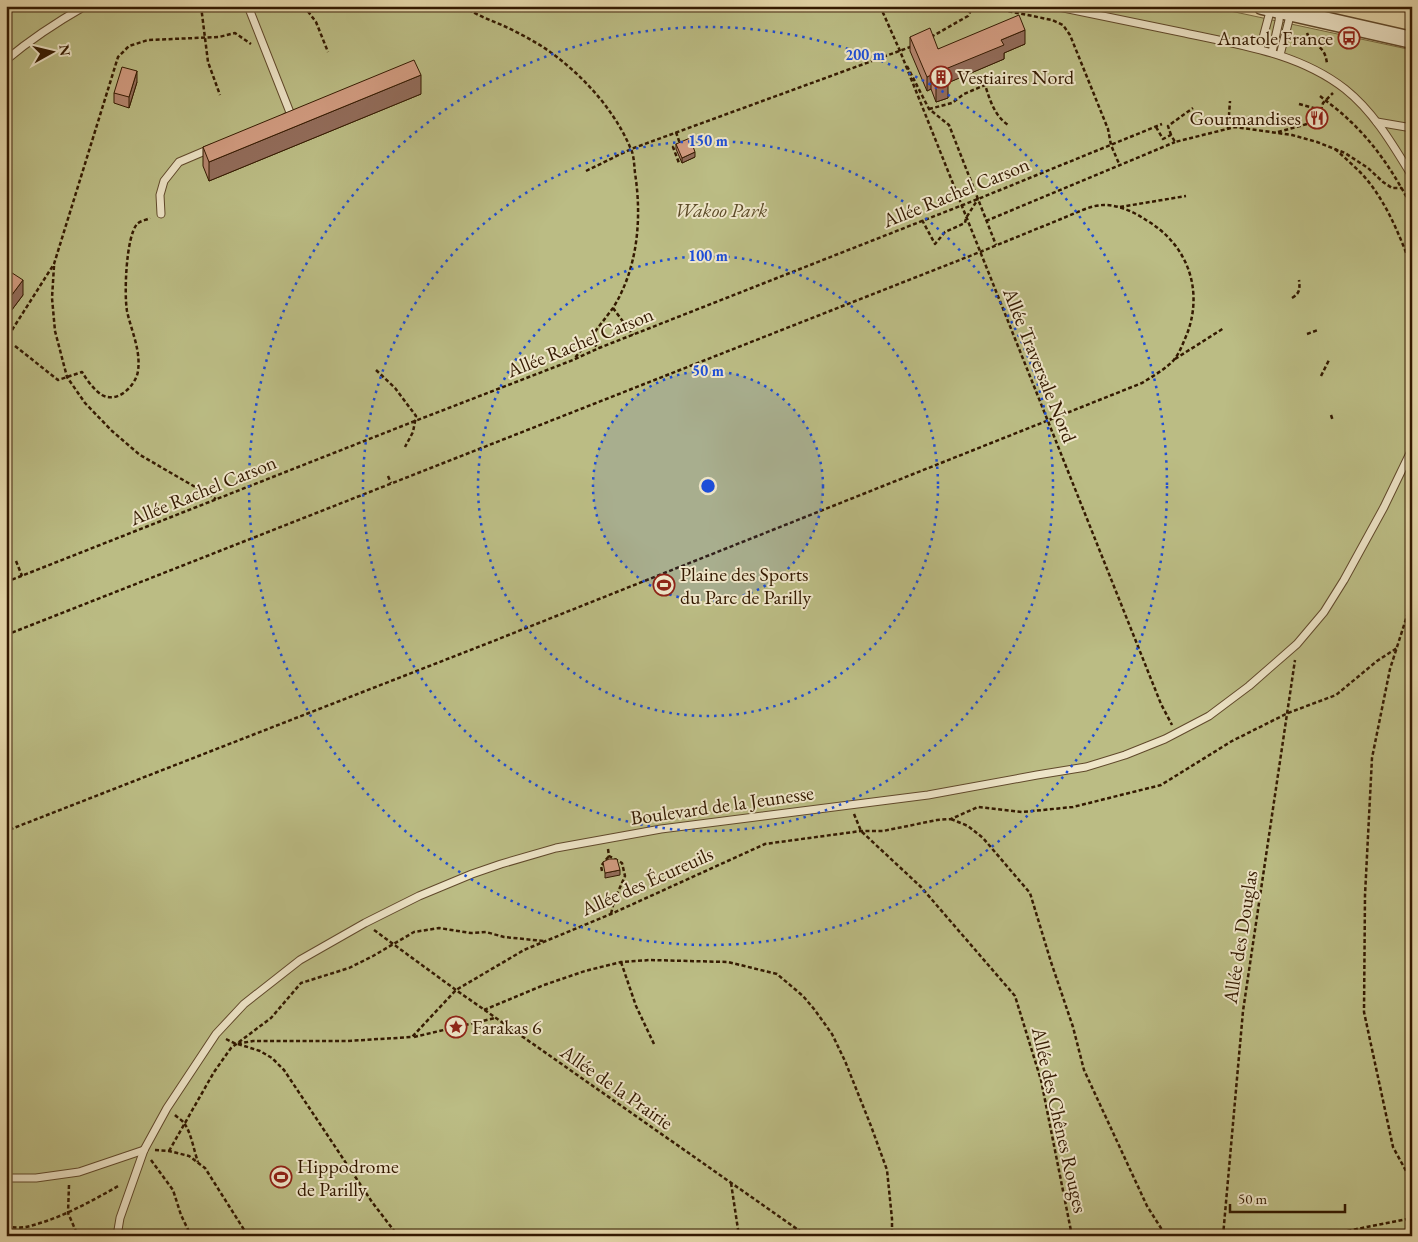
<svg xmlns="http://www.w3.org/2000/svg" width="1418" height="1242" font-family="'EB Garamond',serif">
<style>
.green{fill:#bbbc84;stroke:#786b42}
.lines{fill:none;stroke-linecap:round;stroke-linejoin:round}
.service-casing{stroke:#60492b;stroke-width:9}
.tertiary-casing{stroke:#60492b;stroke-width:19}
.path{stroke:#341a01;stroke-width:2.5;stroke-dasharray:4 2.5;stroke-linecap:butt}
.service{stroke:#eee5c8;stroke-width:7}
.tertiary{stroke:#eee5c8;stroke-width:16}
.wall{fill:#b4856e;stroke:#341a01}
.shaded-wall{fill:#926c5a;stroke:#341a01}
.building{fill:#d19b80;stroke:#341a01}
.ring{fill:none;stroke:#1d4ed8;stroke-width:2.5;stroke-dasharray:2.5 5}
.labels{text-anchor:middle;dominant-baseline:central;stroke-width:4;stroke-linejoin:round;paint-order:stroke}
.poi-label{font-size:20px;fill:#341a01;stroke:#eee5c8;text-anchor:start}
.street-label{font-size:20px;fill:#341a01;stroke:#eee5c8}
.park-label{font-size:20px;font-style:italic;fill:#5c4b28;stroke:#eee5c8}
.centre{fill:#1d4ed8;stroke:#eee5c8;stroke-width:2.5}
.ring-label{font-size:15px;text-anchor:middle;font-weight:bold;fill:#1d4ed8;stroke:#eee5c8;stroke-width:4;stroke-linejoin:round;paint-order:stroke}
</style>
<rect width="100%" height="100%" fill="#e5d7aa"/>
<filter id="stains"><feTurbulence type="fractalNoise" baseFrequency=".004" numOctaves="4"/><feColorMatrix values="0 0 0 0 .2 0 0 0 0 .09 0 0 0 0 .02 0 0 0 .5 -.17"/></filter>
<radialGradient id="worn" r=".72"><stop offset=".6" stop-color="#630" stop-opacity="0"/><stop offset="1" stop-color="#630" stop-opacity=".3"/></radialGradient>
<polygon class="green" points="6,6 1207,6 1412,50 1412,1236 6,1236"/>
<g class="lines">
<g class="service-casing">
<g id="service">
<polyline points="248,6 291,115 286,117"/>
<path d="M1054 6C1098 15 1141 24 1185 33 1240 45 1299 53 1345 89 1374 112 1393 145 1412 176"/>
<polyline points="1260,49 1271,8"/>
<polyline points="1272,52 1279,21 1280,11"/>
<polyline points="1280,55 1291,12"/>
<path d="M6 60C31 39 57 22 85 6"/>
<polyline points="1377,122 1412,128"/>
<polyline points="161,214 160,195 164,181 179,162 212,148"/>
<polyline points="6,339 7,339"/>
<polyline points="6,1178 36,1178 79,1172 144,1150"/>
<polyline points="117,1236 120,1218 144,1150 167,1108 216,1034 244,1004 300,960 365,923 419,896 472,874 501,864 556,848 661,829 928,795 1037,775 1086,767 1125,755 1165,739 1209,716 1249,686 1297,644 1324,612 1344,580 1384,507 1412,449"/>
</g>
</g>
<g class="tertiary-casing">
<polyline id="tertiary" points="1262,6 1412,40"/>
</g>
<g class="path">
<polyline points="201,6 208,62 220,95"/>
<polyline points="304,6 316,22 328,52"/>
<path d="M463 6C476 15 490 20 504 26 521 34 538 43 553 54 585 78 614 110 630 147 634 154 634 164 635 173 642 218 638 268 613 308L575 358"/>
<polyline points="880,6 900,51 1161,704 1172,725"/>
<polyline points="983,6 1052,20 1063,25 1070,35 1108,129 1111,145 1120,166"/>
<path d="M1307 33C1312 47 1325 43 1327 64"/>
<polyline points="931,37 968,16 973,6"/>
<polyline points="907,66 929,109 949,125 996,245"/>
<path d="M1320 96C1330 104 1341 112 1350 121 1376 145 1395 175 1412 207"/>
<polyline points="1299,104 1321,110"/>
<path d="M929 109 952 103 964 94 985 85C990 100 994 115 1008 125"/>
<polyline points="1156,127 1163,139 1171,135 1175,142 1235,127 1292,135 1317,142 1345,153 1368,168 1383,182 1392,188 1402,188"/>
<polyline points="1228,129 1230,101"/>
<polyline points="676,132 680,144 673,147 679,163"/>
<polyline points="1278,132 1318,121 1323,103 1333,93"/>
<polyline points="1171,135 1168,126 1193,108"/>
<path d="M1335 149C1344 157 1353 165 1361 173 1386 200 1399 234 1412 268"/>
<polyline points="586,171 631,149 913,46"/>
<polyline points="1120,207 1186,196"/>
<polyline points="922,220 935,244 945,232 965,223 966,218 978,199"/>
<polyline points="986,221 1175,142"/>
<polyline points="54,266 52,298 55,331 67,377 85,403 112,431 140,455 216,499"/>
<path d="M1292 298C1300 293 1300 289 1299 280"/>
<polyline points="613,308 633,335"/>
<polyline points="12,330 54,264 118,57 129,46 148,40 219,37 235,33 251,44"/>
<polyline points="1307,334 1318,330"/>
<polyline points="590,338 595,345 599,348"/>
<path d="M15 346 58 380 82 372C87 380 94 390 102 395 118 404 136 385 138 371 141 350 131 330 127 311 124 294 126 237 137 224 140 221 146 220 150 218"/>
<polyline points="1175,359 1224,328"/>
<polyline points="376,370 395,388 416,416 413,432 405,447"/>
<polyline points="1321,376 1329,360"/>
<polyline points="1331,415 1333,421"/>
<polyline points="388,476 391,483"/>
<polyline points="16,561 22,576"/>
<polyline points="6,582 415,421 573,360 599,348 978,199 1162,124"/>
<polyline points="1412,600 1390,669 1372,758 1365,895 1364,1012 1393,1147 1412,1182"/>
<path d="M6 635 980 252C1007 241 1034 230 1061 219 1074 214 1090 205 1104 205 1119 205 1134 212 1146 220 1187 244 1204 289 1187 334 1183 343 1180 353 1173 361 1164 370 1153 376 1142 383L491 642 6 831"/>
<polyline points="854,814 861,831 921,887 1015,996 1041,1080 1072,1236"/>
<polyline points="951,819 968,826 983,838 1030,893 1051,962 1073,1027 1084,1070 1147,1206 1166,1236"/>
<polyline points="608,849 609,856 622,863 625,876 614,901 611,914"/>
<polyline points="602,871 601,866 609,856"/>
<polyline points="374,930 456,990 807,1236"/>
<polyline points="621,962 636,1006 654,1044"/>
<polyline points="484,1010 544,985 585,971 621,962 650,960 728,962 777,974 803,996 814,1009 832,1034 845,1061 871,1126 887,1170 892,1219 892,1236"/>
<polyline points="414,1037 495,1018"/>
<polyline points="226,1039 236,1044 253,1041 347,1041 412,1037 456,990 524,950 611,914 765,844 861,831 883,831 937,820 951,819 978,807 1022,812 1073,807 1161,785 1232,741 1288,713 1336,695 1377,661 1397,648"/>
<polyline points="238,1044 260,1051 272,1058 284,1070 372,1202 398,1236"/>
<path d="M175 1115C178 1118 182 1120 184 1123 191 1132 194 1151 198 1162"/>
<polyline points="155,1150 169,1151 189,1156 205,1168 248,1236"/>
<polyline points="169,1151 214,1072 231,1048 271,1018 301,983 349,968 373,956 414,932 439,928 471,933 486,932 504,937 544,941"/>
<polyline points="151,1160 173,1190 181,1215 191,1236"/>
<polyline points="731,1183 739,1236"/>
<polyline points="69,1185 68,1213 78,1236"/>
<path d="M6 1227C13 1227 20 1228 26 1227 60 1219 90 1202 120 1185"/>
<polyline points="1223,1236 1243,1011 1295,660"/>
<polyline points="1322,1236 1412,1218"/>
</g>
<use href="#service" class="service"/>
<use href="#tertiary" class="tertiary"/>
</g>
<g class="wall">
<polygon points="1382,6 1412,6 1412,13"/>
<polygon points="910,37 938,49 1025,44 1004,53 1004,59 947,83 948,98 936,102 931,89 927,91 910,51"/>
<polygon points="137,82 129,108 114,103 114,93"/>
<polygon points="421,94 209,181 203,166 203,147"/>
<polygon points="676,144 695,157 682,163 676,149"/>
<polygon points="6,269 23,295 8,315 6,314"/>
</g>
<g class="shaded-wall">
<polygon points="1025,30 1025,44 1004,53 1004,59 943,85 943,70 1001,40"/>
<polygon points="137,71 137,82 129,108 129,97"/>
<polygon points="421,75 421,94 209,181 209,162"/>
<polygon points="931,75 931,89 927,91 927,77"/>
<polygon points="948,83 948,98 936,102 936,88"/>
<polygon points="695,152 695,157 682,163 682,158"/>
<polygon points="23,280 23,295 8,315 8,300"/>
<polygon points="620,870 620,875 605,878 605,873"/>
</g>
<g class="building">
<polygon points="1019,15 1025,30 1001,40 1004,45 943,70 948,83 936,88 931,75 927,77 910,37 930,28 938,49"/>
<polygon points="414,60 421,75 209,162 203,147"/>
<polygon points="122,67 137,71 129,97 114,93"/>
<polygon points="690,138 695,152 682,158 676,144"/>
<polygon points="6,269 23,280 8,300 6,299"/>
<polygon points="609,859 617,859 620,870 605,873 603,862"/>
</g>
<circle cx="708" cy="486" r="115" fill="#1d4ed8" fill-opacity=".12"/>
<g class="ring">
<circle cx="708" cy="486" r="115"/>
<circle cx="708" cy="486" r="230"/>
<circle cx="708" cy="486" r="345"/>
<circle cx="708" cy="486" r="459"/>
</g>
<defs>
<g id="bus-ring" transform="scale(1.125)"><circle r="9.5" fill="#eee5c8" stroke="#8f2418" stroke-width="1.5"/><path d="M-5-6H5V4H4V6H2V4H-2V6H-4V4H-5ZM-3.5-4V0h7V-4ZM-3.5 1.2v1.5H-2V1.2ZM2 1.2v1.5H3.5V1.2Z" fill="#8f2418"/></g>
<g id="building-ring" transform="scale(1.125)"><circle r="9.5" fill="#eee5c8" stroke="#8f2418" stroke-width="1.5"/><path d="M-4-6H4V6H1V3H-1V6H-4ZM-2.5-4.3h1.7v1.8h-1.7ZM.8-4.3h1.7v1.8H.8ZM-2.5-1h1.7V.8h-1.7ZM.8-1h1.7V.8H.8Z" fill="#8f2418"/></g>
<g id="restaurant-ring" transform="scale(1.125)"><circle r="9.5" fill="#eee5c8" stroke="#8f2418" stroke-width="1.5"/><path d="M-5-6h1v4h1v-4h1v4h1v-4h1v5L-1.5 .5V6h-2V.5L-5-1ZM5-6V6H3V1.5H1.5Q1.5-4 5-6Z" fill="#8f2418"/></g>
<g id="stadium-ring" transform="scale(1.125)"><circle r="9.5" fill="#eee5c8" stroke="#8f2418" stroke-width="1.5"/><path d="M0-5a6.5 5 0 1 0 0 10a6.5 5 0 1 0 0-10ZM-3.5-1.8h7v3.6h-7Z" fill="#8f2418"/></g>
<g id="sight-ring" transform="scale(1.125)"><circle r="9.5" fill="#eee5c8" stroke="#8f2418" stroke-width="1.5"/><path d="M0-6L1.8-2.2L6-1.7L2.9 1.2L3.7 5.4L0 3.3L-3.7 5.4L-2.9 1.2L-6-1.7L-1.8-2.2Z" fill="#8f2418"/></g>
</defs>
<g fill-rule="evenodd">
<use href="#bus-ring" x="1349" y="38"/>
<use href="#building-ring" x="941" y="77"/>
<use href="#restaurant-ring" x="1317" y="118"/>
<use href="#stadium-ring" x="664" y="585"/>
<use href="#sight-ring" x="456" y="1027"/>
<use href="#stadium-ring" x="281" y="1177"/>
</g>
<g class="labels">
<g class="poi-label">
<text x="1333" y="38" text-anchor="end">Anatole France</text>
<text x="957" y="77">Vestiaires Nord</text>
<text x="1301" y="118" text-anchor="end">Gourmandises</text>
<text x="680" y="574">Plaine des Sports<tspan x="680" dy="23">du Parc de Parilly</tspan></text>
<text x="472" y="1027">Farakas 6</text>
<text x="297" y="1166">Hippodrome<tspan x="297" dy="23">de Parilly</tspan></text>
</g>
<g class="street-label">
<text transform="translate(956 192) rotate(-22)">Allée Rachel Carson</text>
<text transform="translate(580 342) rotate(-22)">Allée Rachel Carson</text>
<text transform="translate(1040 365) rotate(68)">Allée Traversale Nord</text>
<text transform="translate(203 490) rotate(-22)">Allée Rachel Carson</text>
<text transform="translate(722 805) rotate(-8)">Boulevard de la Jeunesse</text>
<text transform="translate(647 881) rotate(-24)">Allée des Écureuils</text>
<text transform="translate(1240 937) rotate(-81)">Allée des Douglas</text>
<text transform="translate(617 1087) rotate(35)">Allée de la Prairie</text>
<text transform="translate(1060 1120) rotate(77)">Allée des Chênes Rouges</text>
</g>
<g class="park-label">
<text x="721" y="210">Wakoo Park</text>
</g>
</g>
<circle cx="708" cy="486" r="8" class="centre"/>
<g class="ring-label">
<text x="865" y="60">200 m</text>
<text x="708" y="146">150 m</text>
<text x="708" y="261">100 m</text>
<text x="708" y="376">50 m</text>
</g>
<rect width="1418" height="1242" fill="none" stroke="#e5d7aa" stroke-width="25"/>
<rect x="8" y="8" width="1403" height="1227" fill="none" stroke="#341a01" stroke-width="2.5"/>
<rect x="12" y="12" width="1393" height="1217" fill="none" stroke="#341a01"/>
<g transform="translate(52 52) rotate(82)" stroke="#eee5c8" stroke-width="4" paint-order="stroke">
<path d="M0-4L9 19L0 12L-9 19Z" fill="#341a01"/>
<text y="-8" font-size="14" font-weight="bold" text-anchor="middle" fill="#341a01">N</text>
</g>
<path d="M1230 1204v8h115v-8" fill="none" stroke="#341a01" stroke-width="2.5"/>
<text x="1238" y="1204" font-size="15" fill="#341a01" stroke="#eee5c8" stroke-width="4" paint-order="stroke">50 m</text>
<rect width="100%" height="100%" filter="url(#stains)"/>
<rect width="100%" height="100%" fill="url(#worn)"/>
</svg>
